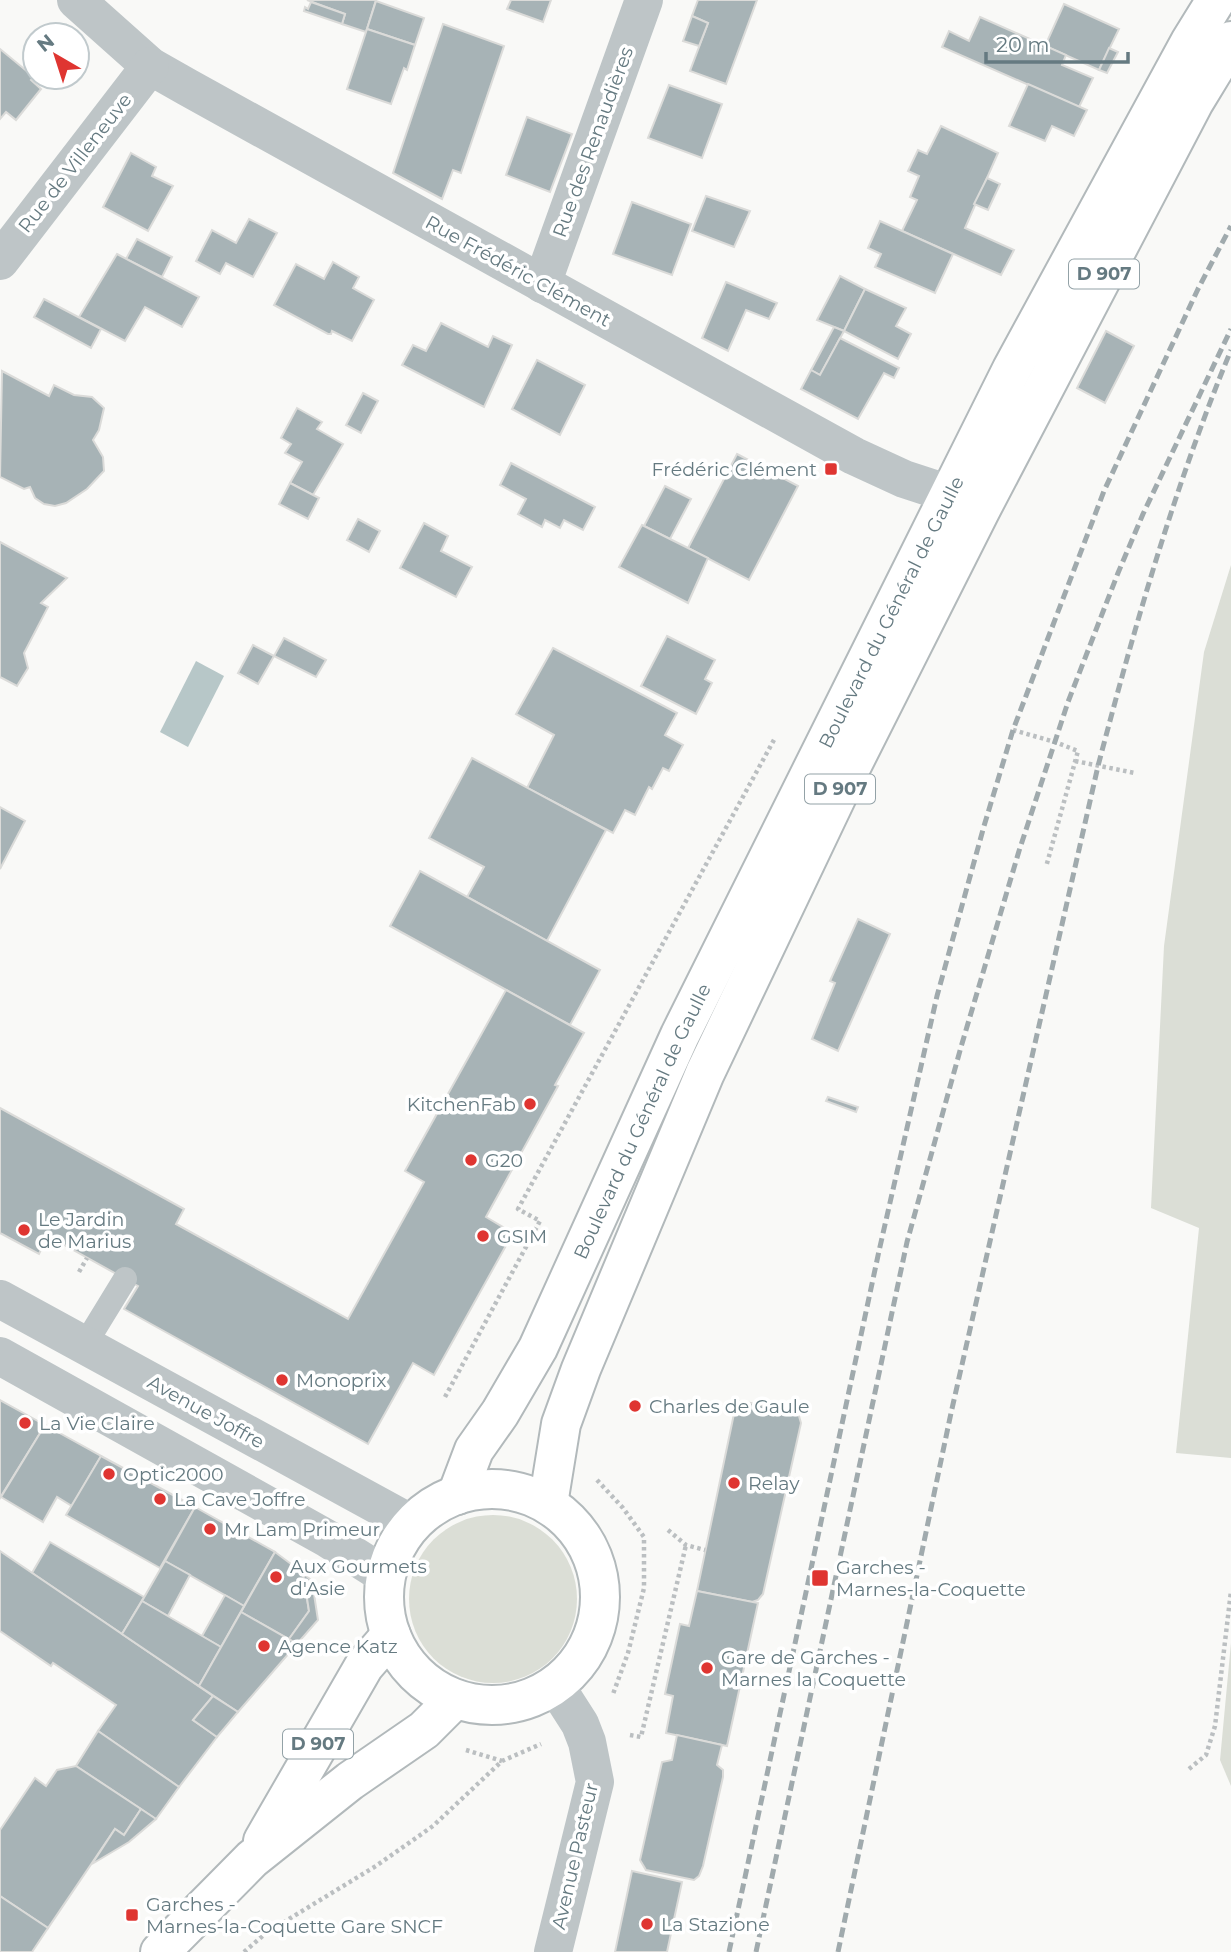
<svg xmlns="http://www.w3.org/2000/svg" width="1231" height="1952" font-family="Montserrat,sans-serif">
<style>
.green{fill:#dbded6}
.water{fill:#b7c7c8}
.building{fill:#a7b3b6;stroke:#dbdbd9;stroke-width:2}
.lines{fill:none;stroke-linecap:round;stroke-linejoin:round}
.primary-casing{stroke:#b2b9bb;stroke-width:42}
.path{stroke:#bbbfc1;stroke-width:4.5;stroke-dasharray:3.5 3.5;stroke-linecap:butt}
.service{stroke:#bec5c7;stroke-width:24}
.minor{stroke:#bec5c7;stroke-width:38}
.tertiary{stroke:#bec5c7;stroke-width:38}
.primary{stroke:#fff;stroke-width:38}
.rail{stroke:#a0aaad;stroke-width:5;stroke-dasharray:10 5;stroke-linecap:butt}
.poi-dot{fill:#df3531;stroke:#fff;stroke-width:2.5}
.labels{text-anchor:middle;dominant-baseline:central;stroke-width:7;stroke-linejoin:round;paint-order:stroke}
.shield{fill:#fff;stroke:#93a2a7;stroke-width:2}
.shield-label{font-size:18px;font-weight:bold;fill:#657a81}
.street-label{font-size:19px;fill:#657a81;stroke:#fff}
.poi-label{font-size:19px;fill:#657a81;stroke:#fff;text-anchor:start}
</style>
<rect width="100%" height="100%" fill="#f9f9f7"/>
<g class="green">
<polygon points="1231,565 1231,1458 1176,1453 1199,1228 1151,1208 1164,946 1204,652"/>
<circle cx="493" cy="1599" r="84"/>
<polygon points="1231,1643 1231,1786 1220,1760"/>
</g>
<polygon class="water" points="196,661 224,676 188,747 160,732"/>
<g class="building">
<polygon points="307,0 376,0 366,32 342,24 345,14"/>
<polygon points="511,0 551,0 543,22 507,9"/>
<polygon points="698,0 757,0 726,84 690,71 708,23 692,16"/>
<polygon points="376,1 424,18 415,45 367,29"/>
<polygon points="311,2 345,14 342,24 304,11 305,7 308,9"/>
<polygon points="1064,4 1119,29 1099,70 1045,46"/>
<polygon points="692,16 708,23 699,46 683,41"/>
<polygon points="980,17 1066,55 1062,65 1093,78 1079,107 942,47 949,31 969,41"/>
<polygon points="443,24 504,46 461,173 453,170 442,199 393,173"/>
<polygon points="367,29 415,45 407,70 404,68 391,104 347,89"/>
<polygon points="1109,48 1118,52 1107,73 1099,70"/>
<polygon points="0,49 34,77 31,80 41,89 16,120 6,112 0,119"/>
<polygon points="1028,84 1087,110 1074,136 1052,126 1045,141 1009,126"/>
<polygon points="669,85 722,104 702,158 648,138"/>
<polygon points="527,117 572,134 550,192 506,175"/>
<polygon points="941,126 998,153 965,228 1014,250 1001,275 902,231 917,200 910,197 919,176 908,171 918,150 927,154"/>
<polygon points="131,153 156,167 152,176 173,186 148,231 103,207"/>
<polygon points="987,178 1000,184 988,210 974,204"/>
<polygon points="706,196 750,211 734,247 692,231"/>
<polygon points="632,202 691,224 672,275 613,254"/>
<polygon points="249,219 277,233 253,277 226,263 220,274 196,261 212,230 236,243"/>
<polygon points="880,221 953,254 935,293 875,267 881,254 868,248"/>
<polygon points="137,239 172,257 162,277 126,259"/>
<polygon points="117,254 199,297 182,327 145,307 125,341 79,317"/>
<polygon points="333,262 359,277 353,288 374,300 352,341 332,331 331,334 328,334 274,305 296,264 324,279"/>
<polygon points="840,276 865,289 844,331 817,320"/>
<polygon points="726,282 777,303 769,319 746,310 728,351 702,338"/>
<polygon points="865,289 906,308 896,326 911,334 898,359 844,331"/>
<polygon points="44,299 101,329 91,348 34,317"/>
<polygon points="441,323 488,347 493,336 512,345 484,407 402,365 413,345 426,351"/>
<polygon points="834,327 844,331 820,375 811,370"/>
<polygon points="1106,331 1134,346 1105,403 1077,388"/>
<polygon points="840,338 899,368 894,378 884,373 858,419 801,389 811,370 820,375"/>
<polygon points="537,360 585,385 560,435 512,409"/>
<polygon points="2,371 49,396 54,385 74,395 92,397 104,408 99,430 93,440 103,457 104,471 87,489 66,503 55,506 44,504 35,498 30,487 24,489 0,477"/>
<polygon points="363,393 378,401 361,433 346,425"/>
<polygon points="297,408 322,422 317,429 343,444 313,495 290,483 302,462 285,453 291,444 281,438"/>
<polygon points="737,454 798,486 749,580 688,548"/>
<polygon points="511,463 595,507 583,530 564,520 560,528 545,520 542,527 518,514 526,499 500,485"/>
<polygon points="290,483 319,498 308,519 279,504"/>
<polygon points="665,486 691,499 670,539 644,526"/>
<polygon points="358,519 380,531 369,552 347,540"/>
<polygon points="424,523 448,536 441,551 472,567 456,597 400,568"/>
<polygon points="642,525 708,558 688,603 619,567"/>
<polygon points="0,542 67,578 41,603 48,607 24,653 28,668 17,686 0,677"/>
<polygon points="667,636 715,660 705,679 712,683 696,714 641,686"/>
<polygon points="284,638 326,660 316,677 274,656"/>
<polygon points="253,645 274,656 258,684 238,673"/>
<polygon points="553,648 677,713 665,735 683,745 669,771 663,768 652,789 649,787 635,815 625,810 613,833 527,788 554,735 516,714"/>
<polygon points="472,758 606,830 547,941 467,897 484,867 429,838"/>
<polygon points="0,807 25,821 0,869"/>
<polygon points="420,871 600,970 570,1025 390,926"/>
<polygon points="858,919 890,934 838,1051 812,1039 835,983 830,981"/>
<polygon points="506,990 584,1033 555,1085 558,1086 486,1217 513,1233 434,1375 413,1363 368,1444 124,1309 138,1286 48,1236 39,1254 0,1233 0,1108 184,1209 176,1224 348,1319 424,1182 405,1171"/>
<polygon points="828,1097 858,1107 856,1112 826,1101"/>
<polygon points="0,1400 45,1425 0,1498"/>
<polygon points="740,1401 792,1411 799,1416 801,1423 763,1594 758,1600 752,1602 697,1591 735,1409"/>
<polygon points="45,1425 101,1456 72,1506 57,1497 43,1522 1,1497"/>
<polygon points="101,1456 195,1507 160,1568 66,1515"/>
<polygon points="195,1507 275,1552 244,1606 165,1561"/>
<polygon points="50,1542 144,1597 122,1634 32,1573"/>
<polygon points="0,1551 213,1696 193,1720 217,1737 179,1787 98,1731 116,1705 53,1663 51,1666 0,1631"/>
<polygon points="275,1552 303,1573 309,1611 289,1639 241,1612"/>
<polygon points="165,1561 190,1575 168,1616 142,1601"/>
<polygon points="303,1573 312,1581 318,1620 297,1644 289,1639 309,1611"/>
<polygon points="697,1591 758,1603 727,1746 666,1733 673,1696 665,1694 680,1624 689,1626"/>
<polygon points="225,1595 244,1606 221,1647 202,1636"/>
<polygon points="142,1601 221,1647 199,1686 122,1634"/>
<polygon points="241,1612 297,1644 238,1712 199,1686"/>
<polygon points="213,1696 238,1712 217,1737 193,1720"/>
<polygon points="98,1731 179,1787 156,1819 76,1766"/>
<polygon points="677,1735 722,1745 717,1765 723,1770 723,1777 703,1866 699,1876 694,1880 646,1870 640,1860 662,1762 672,1760"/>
<polygon points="76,1766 141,1809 124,1835 115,1829 48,1928 0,1896 0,1830 35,1778 46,1786 57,1770"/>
<polygon points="141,1809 156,1819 129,1842 92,1864 115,1829 124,1835"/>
<polygon points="632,1871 682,1882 667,1952 615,1952"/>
<polygon points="0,1896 48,1928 32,1952 0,1952"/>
</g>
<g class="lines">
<g class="primary-casing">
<g id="primary">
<circle cx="492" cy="1597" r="108"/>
<path id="s1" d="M457 1495 474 1450 500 1413 538 1348 680 1035 1012 369 1190 42 1216 0"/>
<polyline points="548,1504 561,1424 581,1369 705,1073 846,777 981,509 1194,102 1231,41"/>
<polyline points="263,1841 364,1666 391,1635"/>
<polyline points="160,1952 252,1859 350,1781 424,1730 455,1699"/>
</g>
</g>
<g class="path">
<polyline points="1013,730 1055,742 1078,751 1046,867"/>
<polyline points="1075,761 1135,773"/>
<polyline points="79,1272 87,1258"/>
<polyline points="445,1397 540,1221 518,1209 775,738"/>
<polyline points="597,1480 623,1508 644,1537 644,1588 628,1653 613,1694"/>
<polyline points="668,1530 686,1545 705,1550"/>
<polyline points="630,1735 641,1737 686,1545"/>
<polyline points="466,1750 502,1761"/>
<polyline points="1189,1769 1206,1755 1215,1726 1231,1591"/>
<polyline points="244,1952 266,1933 376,1866 433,1826 502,1761 541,1744"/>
</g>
<polyline class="service" points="84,1346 125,1279"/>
<g class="minor">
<polyline points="76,0 150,66 187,87 854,456 904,479 950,494 981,509"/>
<polyline points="0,261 150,66"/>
<polyline points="542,284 644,0"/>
<polyline points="553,1952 595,1782 587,1742 580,1724 555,1685"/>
</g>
<g class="tertiary">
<polyline points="0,1299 412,1524"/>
<polyline points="0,1356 328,1539 386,1576"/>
</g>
<use href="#primary" class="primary"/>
<g class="rail">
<polyline points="729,1952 879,1251 937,996 984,826 1013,730 1104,491 1198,289 1231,226"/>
<polyline points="756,1952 907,1242 961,1047 1019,851 1068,702 1118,573 1143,514 1231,329"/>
<path d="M838 1952 951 1413 1098 766C1135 625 1175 485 1231 350"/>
</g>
</g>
<g class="poi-dot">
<rect x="824" y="462" width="14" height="14" rx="3.5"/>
<circle cx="530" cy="1104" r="7"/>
<circle cx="471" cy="1160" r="7"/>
<circle cx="24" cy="1230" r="7"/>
<circle cx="483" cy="1236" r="7"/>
<circle cx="282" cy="1380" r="7"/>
<circle cx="635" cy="1406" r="7"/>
<circle cx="25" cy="1423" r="7"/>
<circle cx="109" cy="1474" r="7"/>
<circle cx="734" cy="1483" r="7"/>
<circle cx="160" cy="1499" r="7"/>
<circle cx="210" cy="1529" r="7"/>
<circle cx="276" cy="1577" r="7"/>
<rect x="811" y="1569" width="18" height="18" rx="3.5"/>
<circle cx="264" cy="1646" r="7"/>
<circle cx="707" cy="1668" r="7"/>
<rect x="125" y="1908" width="14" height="14" rx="3.5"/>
<circle cx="647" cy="1924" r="7"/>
</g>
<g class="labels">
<g class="shield">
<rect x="1069" y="259.5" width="70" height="29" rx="5"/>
<rect x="805" y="774.5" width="70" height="29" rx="5"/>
<rect x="283" y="1729.5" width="70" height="29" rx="5"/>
</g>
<g class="shield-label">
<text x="1104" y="274">D 907</text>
<text x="840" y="789">D 907</text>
<text x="318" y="1744">D 907</text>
</g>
<g class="street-label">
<text transform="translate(593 142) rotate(-70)">Rue des Renaudières</text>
<text transform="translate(75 163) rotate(-52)">Rue de Villeneuve</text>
<text transform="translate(518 271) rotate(29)">Rue Frédéric Clément</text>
<text stroke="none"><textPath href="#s1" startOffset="985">Boulevard du Général de Gaulle</textPath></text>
<text stroke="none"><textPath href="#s1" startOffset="418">Boulevard du Général de Gaulle</textPath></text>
<text transform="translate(206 1412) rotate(29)">Avenue Joffre</text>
<text transform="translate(575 1856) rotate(-77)">Avenue Pasteur</text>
</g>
<g class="poi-label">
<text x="817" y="469" text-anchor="end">Frédéric Clément</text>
<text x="516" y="1104" text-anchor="end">KitchenFab</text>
<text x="485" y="1160">G20</text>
<text x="38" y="1219">Le Jardin<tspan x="38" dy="22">de Marius</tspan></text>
<text x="497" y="1236">GSIM</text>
<text x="296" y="1380">Monoprix</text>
<text x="649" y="1406">Charles de Gaule</text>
<text x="39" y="1423">La Vie Claire</text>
<text x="123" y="1474">Optic2000</text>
<text x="748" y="1483">Relay</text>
<text x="174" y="1499">La Cave Joffre</text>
<text x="224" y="1529">Mr Lam Primeur</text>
<text x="290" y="1566">Aux Gourmets<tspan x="290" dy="22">d'Asie</tspan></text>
<text x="836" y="1567">Garches -<tspan x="836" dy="22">Marnes-la-Coquette</tspan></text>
<text x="278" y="1646">Agence Katz</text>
<text x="721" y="1657">Gare de Garches -<tspan x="721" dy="22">Marnes la Coquette</tspan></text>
<text x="146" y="1904">Garches -<tspan x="146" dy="22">Marnes-la-Coquette Gare SNCF</tspan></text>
<text x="661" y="1924">La Stazione</text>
</g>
</g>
<g transform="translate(56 56) rotate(321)"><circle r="33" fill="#ffffff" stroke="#c1cacd" stroke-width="2"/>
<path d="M0-5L12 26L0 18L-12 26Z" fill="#df3531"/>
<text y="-10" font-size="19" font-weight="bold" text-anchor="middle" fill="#657a81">N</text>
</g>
<path d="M986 52v10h142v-10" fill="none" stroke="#657a81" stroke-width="3.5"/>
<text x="996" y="52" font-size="21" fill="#657a81" stroke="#ffffff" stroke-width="5" paint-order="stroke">20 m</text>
</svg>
